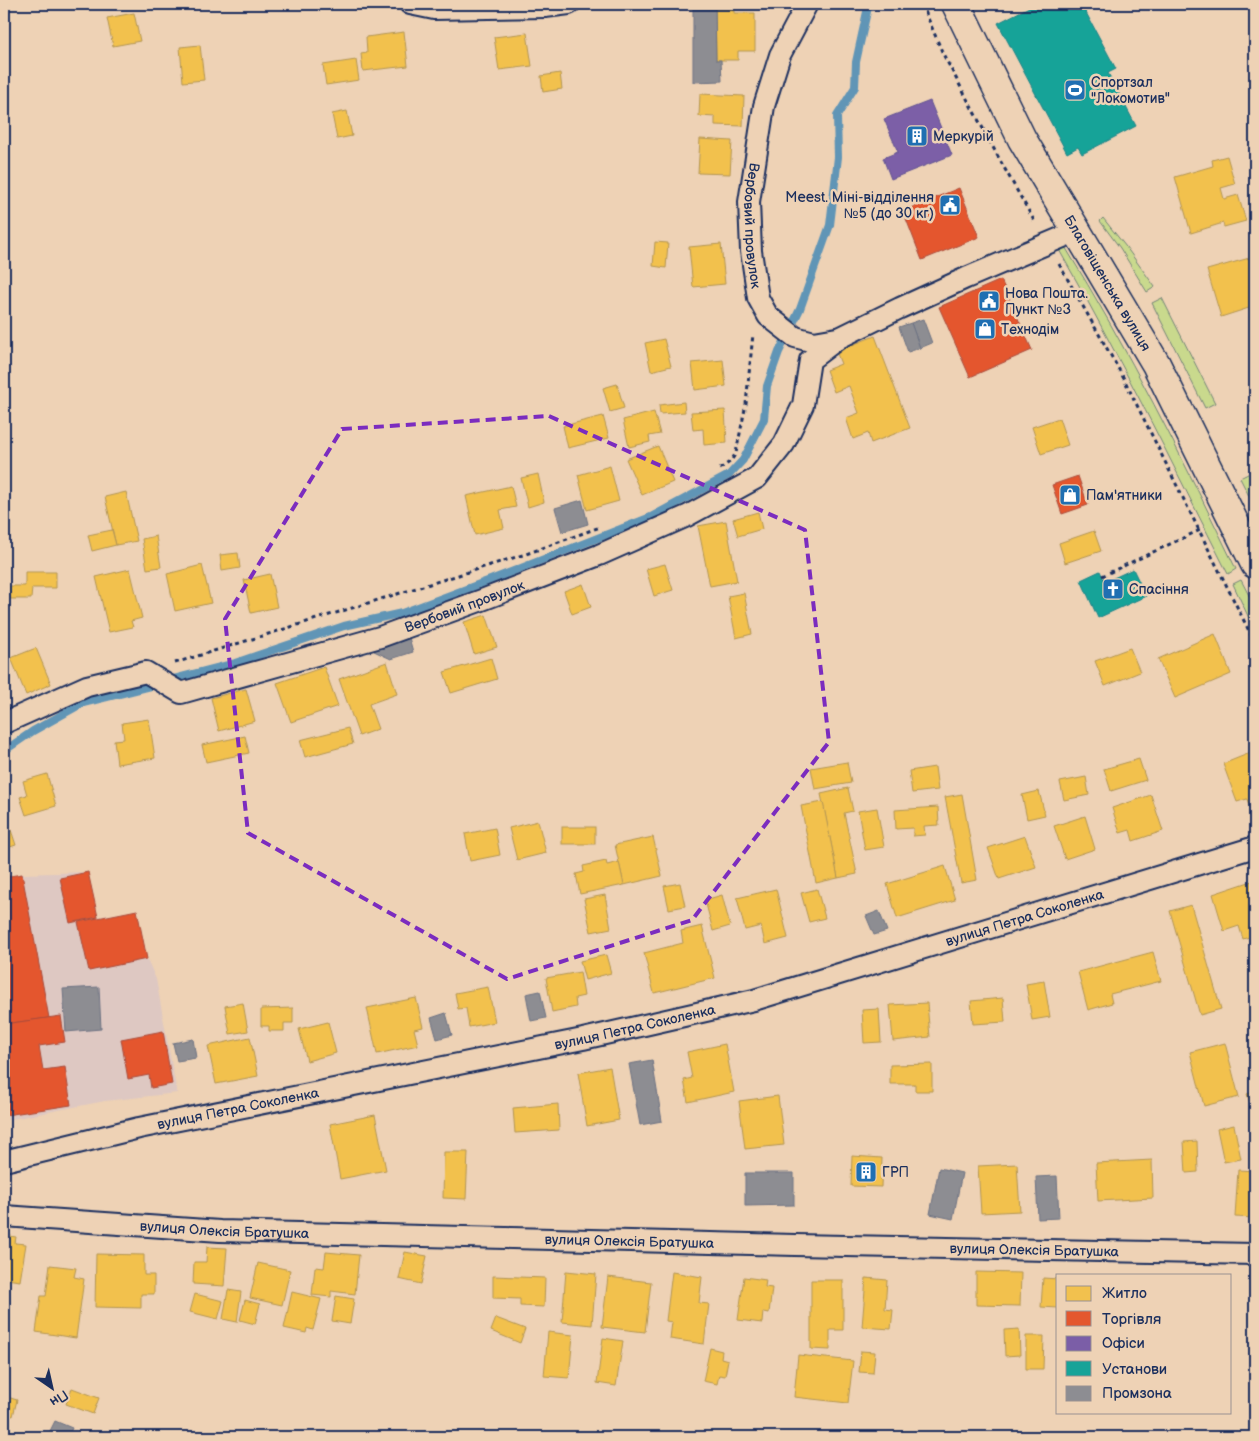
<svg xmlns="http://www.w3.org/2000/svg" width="1259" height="1441" font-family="'Balsamiq Sans',sans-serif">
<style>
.built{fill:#dec8c2}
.green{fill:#c9d98d;stroke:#728476}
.homes{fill:#f2c14e;stroke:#b29553}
.shops{fill:#e4572e;stroke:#a84b3c}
.offices{fill:#7b5ea7;stroke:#5e5091}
.public{fill:#17a398;stroke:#188087}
.industry{fill:#8d8d92;stroke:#6b7182}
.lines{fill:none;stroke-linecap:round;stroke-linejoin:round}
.stream{stroke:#6195b6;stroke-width:8}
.minor-casing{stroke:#1b2f5e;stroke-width:24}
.primary-casing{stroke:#1b2f5e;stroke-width:31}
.path{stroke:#1b2f5e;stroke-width:3;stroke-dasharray:4 4;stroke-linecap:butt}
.minor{stroke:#eed2b5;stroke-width:20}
.primary{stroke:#eed2b5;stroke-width:28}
.marked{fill:none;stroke:#7b2cbf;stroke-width:4;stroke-dasharray:10 6;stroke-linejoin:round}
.labels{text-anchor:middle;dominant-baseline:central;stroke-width:5;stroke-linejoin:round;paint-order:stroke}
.poi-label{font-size:14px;fill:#1b2f5e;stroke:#eed2b5;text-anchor:start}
.street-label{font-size:14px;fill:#1b2f5e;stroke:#eed2b5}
</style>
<rect width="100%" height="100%" fill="#eed2b5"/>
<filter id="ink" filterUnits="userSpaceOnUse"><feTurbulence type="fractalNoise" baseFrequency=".02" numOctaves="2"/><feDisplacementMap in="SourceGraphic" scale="10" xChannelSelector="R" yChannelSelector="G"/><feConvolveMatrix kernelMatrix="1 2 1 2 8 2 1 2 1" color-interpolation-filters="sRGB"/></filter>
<g filter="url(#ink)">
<polygon class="built" points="88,872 98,917 137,910 147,959 156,979 177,1093 105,1101 7,1120 4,1099 4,877 22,874"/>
<g class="green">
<polygon points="1103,218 1126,247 1155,287 1147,292 1120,248 1100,221"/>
<path d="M1064 245C1128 349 1183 459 1236 569L1228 574C1173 465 1119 355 1058 248Z"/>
<polygon points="1162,298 1215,403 1205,408 1152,303"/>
<polygon points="1250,473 1255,484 1255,508 1240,478"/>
<polygon points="1241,580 1255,607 1255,631 1233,584"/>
</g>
<g class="homes">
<polygon points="715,4 734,4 734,13 755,13 755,51 738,51 738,60 716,60"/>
<polygon points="134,13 140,41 113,46 107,18"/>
<polygon points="404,32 408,66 363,71 361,54 367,53 366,37"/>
<polygon points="527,33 532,66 499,70 494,37"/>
<polygon points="200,45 204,80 183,82 180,47"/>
<polygon points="356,60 359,80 326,85 323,65"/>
<polygon points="560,73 562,89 543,92 541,76"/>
<polygon points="700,94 744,96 743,126 715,125 715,117 699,116"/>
<polygon points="347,111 352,136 337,139 332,114"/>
<polygon points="700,139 732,141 730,174 698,173"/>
<polygon points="1227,156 1235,184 1221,188 1224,199 1238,195 1246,221 1224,227 1223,223 1191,233 1175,177 1213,166 1212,160"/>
<polygon points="655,242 668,243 666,268 653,266"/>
<polygon points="721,244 725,284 693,287 689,247"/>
<polygon points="1253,257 1255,264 1255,306 1221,317 1207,270"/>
<polygon points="875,336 910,428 871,443 868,433 853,439 846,418 859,413 849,386 834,392 826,370 841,364 836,351"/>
<polygon points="664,339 671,366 651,371 645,343"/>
<polygon points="723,360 726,386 695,390 692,363"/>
<polygon points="617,384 624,408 610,412 603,388"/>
<polygon points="684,402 685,412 660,414 659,405"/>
<polygon points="725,410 727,443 704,445 703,429 693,430 691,412"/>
<polygon points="654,412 660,434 649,436 650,442 629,447 623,420"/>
<polygon points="603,416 609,438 568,448 563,426"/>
<polygon points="1059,418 1068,445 1041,454 1032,427"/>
<polygon points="658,446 673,482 642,495 626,459"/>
<polygon points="610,466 619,501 587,510 578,475"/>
<polygon points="538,474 544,502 528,507 521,478"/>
<polygon points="511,486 516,507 500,510 504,528 475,535 466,496"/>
<polygon points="126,492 137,541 116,545 105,497"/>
<polygon points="758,512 762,529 738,536 733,519"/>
<polygon points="726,521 737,581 710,586 698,526"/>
<polygon points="112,530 116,545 92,551 88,535"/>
<polygon points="1094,531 1101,551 1065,563 1059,543"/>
<polygon points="156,536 161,567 147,569 142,539"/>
<polygon points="238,553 240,568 222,571 220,555"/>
<polygon points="665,564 673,590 654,596 646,569"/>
<polygon points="202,565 211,603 175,611 167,574"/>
<polygon points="130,569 142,618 131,621 133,627 109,632 96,577"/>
<polygon points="25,572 56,572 56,588 32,588 31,599 10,599 10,586 25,586"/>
<polygon points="270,574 277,607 251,613 244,580"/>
<polygon points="583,584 591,607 572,614 564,591"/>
<polygon points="744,593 752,634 736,638 728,596"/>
<polygon points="486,615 497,647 474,654 464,622"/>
<polygon points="1215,634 1231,674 1175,698 1158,659"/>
<polygon points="36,648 51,684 26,695 11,658"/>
<polygon points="1130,648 1140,672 1105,686 1095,661"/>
<polygon points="491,658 497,679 451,693 444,672"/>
<polygon points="387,662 397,694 369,704 378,729 359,736 339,679"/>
<polygon points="324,667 338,706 291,722 277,683"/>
<polygon points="246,689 255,721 219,731 211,698"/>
<polygon points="149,719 155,758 117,764 114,740 124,739 122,723"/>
<polygon points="348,728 353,744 305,757 300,740"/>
<polygon points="245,736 249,753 206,762 202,745"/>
<polygon points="1255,751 1255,815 1253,816 1247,799 1237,802 1223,764"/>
<polygon points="1139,759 1146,780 1111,791 1104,769"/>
<polygon points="847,762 851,783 815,789 811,768"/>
<polygon points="935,767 938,790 912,793 909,771"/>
<polygon points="47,774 56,806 26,815 20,797 27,795 23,781"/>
<polygon points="1086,777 1089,795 1064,800 1060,782"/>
<polygon points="848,788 853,811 844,813 857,874 838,878 821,794"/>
<polygon points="1039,791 1045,815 1027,819 1022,795"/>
<polygon points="962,794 977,880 961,883 945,797"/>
<polygon points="1151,795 1163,831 1133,841 1130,830 1120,833 1112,808"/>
<polygon points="823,802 838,878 816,883 801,806"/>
<polygon points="938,807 939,825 924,826 925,835 913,836 913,828 896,829 895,810"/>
<polygon points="877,808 884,847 865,850 858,811"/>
<polygon points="1085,816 1095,849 1065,859 1054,826"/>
<polygon points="538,821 546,853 517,860 509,828"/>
<rect x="562" y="827" width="33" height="17"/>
<polygon points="495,828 500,855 470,861 465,834"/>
<polygon points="11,830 16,845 4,849 4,832"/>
<polygon points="1025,836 1036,867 999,879 988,848"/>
<polygon points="653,837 662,876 624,885 615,845"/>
<polygon points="606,861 607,865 619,862 624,885 580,894 576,874 584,872 583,866"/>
<polygon points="945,866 955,900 897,918 887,884"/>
<polygon points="1255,880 1255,935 1243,939 1239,926 1224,931 1213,894"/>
<polygon points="680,883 685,906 669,909 664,886"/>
<polygon points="776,889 788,938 765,944 761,926 745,930 737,898"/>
<polygon points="817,889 825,918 809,922 801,893"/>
<polygon points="605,895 611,928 591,932 584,899"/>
<polygon points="722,895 730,926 713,931 705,900"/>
<polygon points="1191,905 1221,1009 1200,1015 1170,911"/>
<polygon points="702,926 715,978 654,993 644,953 683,943 681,931"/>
<polygon points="1153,952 1161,981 1110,994 1112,1003 1088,1010 1078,972"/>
<polygon points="606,955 611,973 585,980 580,961"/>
<polygon points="580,972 584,996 575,998 576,1007 552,1012 546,978"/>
<polygon points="1044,981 1050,1017 1032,1020 1026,984"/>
<polygon points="488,987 495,1022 469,1027 466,1008 458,1009 455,993"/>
<polygon points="416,998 423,1027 414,1029 418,1045 377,1054 367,1008"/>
<polygon points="1003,998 1005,1022 973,1024 971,1001"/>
<polygon points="243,1003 248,1031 230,1034 225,1006"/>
<polygon points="927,1003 930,1037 893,1041 890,1005"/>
<polygon points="293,1008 293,1023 284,1023 284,1031 269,1031 269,1026 261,1026 261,1009"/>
<polygon points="879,1009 881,1042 864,1043 862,1010"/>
<polygon points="328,1022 336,1053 307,1061 299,1029"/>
<polygon points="250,1037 258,1076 216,1084 208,1046"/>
<polygon points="1225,1043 1239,1097 1204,1106 1190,1052"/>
<polygon points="725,1044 734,1092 688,1102 684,1080 692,1078 687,1052"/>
<polygon points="932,1064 932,1091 915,1091 915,1084 890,1084 890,1065"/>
<polygon points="610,1067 619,1120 587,1126 578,1073"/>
<polygon points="1255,1091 1255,1118 1247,1094"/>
<polygon points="778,1096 784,1145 745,1149 739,1101"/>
<polygon points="558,1104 559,1130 515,1133 513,1108"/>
<polygon points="375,1115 386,1170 340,1179 330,1124"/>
<polygon points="1234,1125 1241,1159 1224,1162 1217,1129"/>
<polygon points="1197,1141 1198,1172 1186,1173 1184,1142"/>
<polygon points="444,1152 468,1152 466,1199 443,1198"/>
<polygon points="852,1156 882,1158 881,1187 851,1186"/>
<polygon points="1152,1160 1153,1198 1098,1201 1096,1163"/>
<polygon points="1017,1164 1020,1211 981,1213 978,1166"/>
<polygon points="1238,1170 1255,1171 1255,1218 1235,1217"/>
<polygon points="4,1235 16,1237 15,1243 26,1244 20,1281 6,1279 4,1295"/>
<polygon points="207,1247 227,1248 224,1286 193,1284 194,1262 206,1262"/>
<polygon points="326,1252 359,1255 355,1294 331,1291 331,1297 312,1295 315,1267 324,1268"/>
<polygon points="405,1252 427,1256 421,1284 399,1279"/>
<polygon points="96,1254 144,1255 144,1275 154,1275 154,1294 141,1294 141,1308 95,1307"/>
<polygon points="258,1263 290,1270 282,1305 250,1298"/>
<polygon points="50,1265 76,1268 74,1277 84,1279 76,1338 36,1332 41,1296 46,1296"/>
<polygon points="566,1271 596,1274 592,1325 562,1322"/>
<polygon points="672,1272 702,1277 699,1303 709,1304 704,1344 670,1339 672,1322 666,1321"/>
<polygon points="976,1272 1021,1273 1020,1306 976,1305"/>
<polygon points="493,1276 545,1278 544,1307 520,1306 520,1299 493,1298"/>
<polygon points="608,1277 651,1282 645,1332 602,1327"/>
<polygon points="744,1277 766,1280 765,1287 772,1288 769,1313 763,1312 762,1323 738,1320"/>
<polygon points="866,1278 887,1280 885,1309 893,1310 891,1329 862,1327"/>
<polygon points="1043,1278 1058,1279 1058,1308 1041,1307"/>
<polygon points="811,1280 843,1280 843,1330 830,1330 830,1350 811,1349"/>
<polygon points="228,1290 241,1292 237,1322 223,1319"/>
<polygon points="292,1292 321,1299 313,1330 307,1328 306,1333 284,1328"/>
<polygon points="195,1294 223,1301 218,1319 190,1312"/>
<polygon points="336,1296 354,1299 350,1324 332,1321"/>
<polygon points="245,1300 260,1304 255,1324 240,1320"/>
<polygon points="496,1318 525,1329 520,1343 491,1331"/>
<polygon points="1019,1329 1020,1355 1005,1356 1004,1330"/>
<polygon points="548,1332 573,1335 569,1378 544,1376"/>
<polygon points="1026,1336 1044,1336 1043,1369 1026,1369"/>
<polygon points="603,1338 623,1341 616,1386 597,1383"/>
<polygon points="710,1348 722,1351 721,1358 728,1360 725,1376 719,1375 717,1384 703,1381"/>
<polygon points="861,1351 875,1352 873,1373 859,1372"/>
<polygon points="798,1355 853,1361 848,1403 794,1397"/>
<polygon points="72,1388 99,1398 93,1414 66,1404"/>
<polygon points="4,1396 17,1400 13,1416 4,1414"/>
</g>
<g class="shops">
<polygon points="959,188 979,237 922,260 903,211"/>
<polygon points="1001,280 1032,350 970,377 939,307"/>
<polygon points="1078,476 1088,505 1062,514 1052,485"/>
<polygon points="88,872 98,917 70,923 60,878"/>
<polygon points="22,874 49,1018 4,1024 4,877"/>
<polygon points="137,910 147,959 89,971 78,922"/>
<polygon points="61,1016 65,1042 39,1046 43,1070 65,1067 71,1105 6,1115 4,1099 4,1024"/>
<polygon points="163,1031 172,1084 151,1088 149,1075 128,1079 121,1039"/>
</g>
<polygon class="offices" points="930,101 952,155 891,179 883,158 898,152 884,119"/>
<g class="public">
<polygon points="1035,4 1090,4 1083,7 1116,69 1108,73 1136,126 1082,154 1078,147 1067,153 998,23"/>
<polygon points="1133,569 1146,596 1098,618 1081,580 1100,571 1105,582"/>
</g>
<g class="industry">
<polygon points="693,4 715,4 716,60 721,60 722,81 693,82"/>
<polygon points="923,319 932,343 920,348 911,323"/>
<polygon points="911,323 920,348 908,352 899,327"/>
<polygon points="582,500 588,524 562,532 555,508"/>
<polygon points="408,634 413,652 391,659 374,651 378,644"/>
<polygon points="879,911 887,931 874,935 866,916"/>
<polygon points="99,987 101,1029 66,1032 63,989"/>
<polygon points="540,991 546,1018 531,1021 526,994"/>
<polygon points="446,1013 452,1035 437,1039 431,1018"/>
<polygon points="193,1039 196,1058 177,1061 173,1043"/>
<polygon points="652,1060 662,1121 640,1125 629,1064"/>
<polygon points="939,1168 962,1173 953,1219 930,1214"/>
<polygon points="745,1173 794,1173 794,1205 745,1206"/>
<polygon points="1057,1176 1059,1218 1038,1219 1036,1177"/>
<polygon points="55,1421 72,1428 68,1437 57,1437 49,1433"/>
</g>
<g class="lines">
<g class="stream">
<polyline points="173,679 235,663 344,626 402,613 493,579 651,517 729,475 743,460 764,419 767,386 779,352 800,309 830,225 838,157 837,116 855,87 856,62 868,7 867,4"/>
<polyline points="4,751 33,731 83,703 155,685"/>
</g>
<g class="minor-casing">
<g id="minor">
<polyline points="410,4 434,9 545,7 569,4"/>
<path id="s1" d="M807 4 780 55 764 106 749 202 751 251 758 298 768 316 795 337 814 342 837 338"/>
<path id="s2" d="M4 723 87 686 146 672 181 693 380 637 482 600 599 555 687 516 757 478 784 444 803 405 810 360 839 338 900 308 966 278 1077 231"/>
<path id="s3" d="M4 1161 139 1128 583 1039 754 1000 1255 847"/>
<path id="s4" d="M4 1216 220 1231 795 1245 1255 1254"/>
</g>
</g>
<g class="primary-casing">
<g id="primary">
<path id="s5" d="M956 4 1022 139 1156 364 1255 564"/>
</g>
</g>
<g class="path">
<polyline points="922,4 943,54 1002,164 1036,224"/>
<polyline points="1059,264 1122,375 1255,643"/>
<polyline points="720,469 731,461 736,453 746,404 753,334"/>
<polyline points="1102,576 1200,530"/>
<polyline points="175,663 526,554 600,527"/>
</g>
<use href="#minor" class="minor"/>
<use href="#primary" class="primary"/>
</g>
</g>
<path class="marked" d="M549 416 805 530 829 742 692 920 507 979 248 833 225 619 342 429Z"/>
<defs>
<g id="stadium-square" transform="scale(1.125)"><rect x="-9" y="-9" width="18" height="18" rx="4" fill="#1f6fb2" stroke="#eed2b5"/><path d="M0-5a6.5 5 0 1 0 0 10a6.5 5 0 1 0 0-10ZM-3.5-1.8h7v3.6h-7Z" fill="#fff"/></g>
<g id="building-square" transform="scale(1.125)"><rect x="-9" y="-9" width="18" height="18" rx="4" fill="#1f6fb2" stroke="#eed2b5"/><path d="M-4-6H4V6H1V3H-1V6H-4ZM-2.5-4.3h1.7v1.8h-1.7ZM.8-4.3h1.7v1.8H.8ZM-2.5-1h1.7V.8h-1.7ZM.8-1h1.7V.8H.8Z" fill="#fff"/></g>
<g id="civic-square" transform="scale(1.125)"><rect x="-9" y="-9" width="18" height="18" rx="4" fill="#1f6fb2" stroke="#eed2b5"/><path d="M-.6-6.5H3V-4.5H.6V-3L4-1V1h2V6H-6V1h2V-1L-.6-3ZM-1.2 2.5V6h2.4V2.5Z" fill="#fff"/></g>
<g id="shop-square" transform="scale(1.125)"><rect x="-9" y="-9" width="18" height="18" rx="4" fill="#1f6fb2" stroke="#eed2b5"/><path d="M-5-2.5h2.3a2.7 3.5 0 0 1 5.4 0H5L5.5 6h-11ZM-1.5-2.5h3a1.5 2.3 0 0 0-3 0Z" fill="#fff"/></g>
<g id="church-square" transform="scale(1.125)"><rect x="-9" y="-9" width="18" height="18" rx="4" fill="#1f6fb2" stroke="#eed2b5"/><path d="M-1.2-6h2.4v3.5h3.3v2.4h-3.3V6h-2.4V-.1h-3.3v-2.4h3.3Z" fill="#fff"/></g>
</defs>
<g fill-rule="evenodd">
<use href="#stadium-square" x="1075" y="90"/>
<use href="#building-square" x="917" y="136"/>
<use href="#civic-square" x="950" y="205"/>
<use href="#civic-square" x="989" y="301"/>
<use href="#shop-square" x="985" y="329"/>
<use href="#shop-square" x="1070" y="495"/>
<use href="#church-square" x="1113" y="589"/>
<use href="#building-square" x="866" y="1172"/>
</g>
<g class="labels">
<g class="poi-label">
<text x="1091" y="82">Спортзал<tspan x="1091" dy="16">"Локомотив"</tspan></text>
<text x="933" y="136">Меркурій</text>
<text x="934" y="197" text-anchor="end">Meest. Міні-відділення<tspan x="934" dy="16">№5 (до 30 кг)</tspan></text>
<text x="1005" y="293">Нова Пошта.<tspan x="1005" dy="16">Пункт №3</tspan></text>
<text x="1001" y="329">Технодім</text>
<text x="1086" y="495">Пам'ятники</text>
<text x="1129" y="589">Спасіння</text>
<text x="882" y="1172">ГРП</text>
</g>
<g class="street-label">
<text stroke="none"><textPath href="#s1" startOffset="232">Вербовий провулок</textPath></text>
<text stroke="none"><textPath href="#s5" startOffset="318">Благовіщенська вулиця</textPath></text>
<text stroke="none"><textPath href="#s2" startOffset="489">Вербовий провулок</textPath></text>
<text stroke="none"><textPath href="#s3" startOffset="1050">вулиця Петра Соколенка</textPath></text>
<text stroke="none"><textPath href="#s3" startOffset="645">вулиця Петра Соколенка</textPath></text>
<text stroke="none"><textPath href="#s3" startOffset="240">вулиця Петра Соколенка</textPath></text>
<text stroke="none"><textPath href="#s4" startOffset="221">вулиця Олексія Братушка</textPath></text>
<text stroke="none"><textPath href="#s4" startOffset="626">вулиця Олексія Братушка</textPath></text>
<text stroke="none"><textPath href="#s4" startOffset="1031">вулиця Олексія Братушка</textPath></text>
</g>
</g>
<rect width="1259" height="1441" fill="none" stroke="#eed2b5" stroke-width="20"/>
<rect x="10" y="10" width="1239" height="1421" fill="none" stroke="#1b2f5e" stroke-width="2" filter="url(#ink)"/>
<rect x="1056" y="1274" width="175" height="140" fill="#eed2b5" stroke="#9a9192"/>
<rect x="1066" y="1286" width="25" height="15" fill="#f2c14e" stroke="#9a9192"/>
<text x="1102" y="1298" font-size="15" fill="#1b2f5e">Житло</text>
<rect x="1066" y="1311" width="25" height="15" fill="#e4572e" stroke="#9a9192"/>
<text x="1102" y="1324" font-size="15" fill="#1b2f5e">Торгівля</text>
<rect x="1066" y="1336" width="25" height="15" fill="#7b5ea7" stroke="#9a9192"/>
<text x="1102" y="1348" font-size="15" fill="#1b2f5e">Офіси</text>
<rect x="1066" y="1361" width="25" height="15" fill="#17a398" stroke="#9a9192"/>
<text x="1102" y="1374" font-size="15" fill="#1b2f5e">Установи</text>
<rect x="1066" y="1386" width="25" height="15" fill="#8d8d92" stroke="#9a9192"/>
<text x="1102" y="1398" font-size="15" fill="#1b2f5e">Промзона</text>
<g transform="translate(52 1388) rotate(146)" stroke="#eed2b5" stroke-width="4" paint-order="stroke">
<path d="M0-4L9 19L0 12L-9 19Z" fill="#1b2f5e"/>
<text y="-8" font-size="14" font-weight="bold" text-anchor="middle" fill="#1b2f5e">Пн</text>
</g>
</svg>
